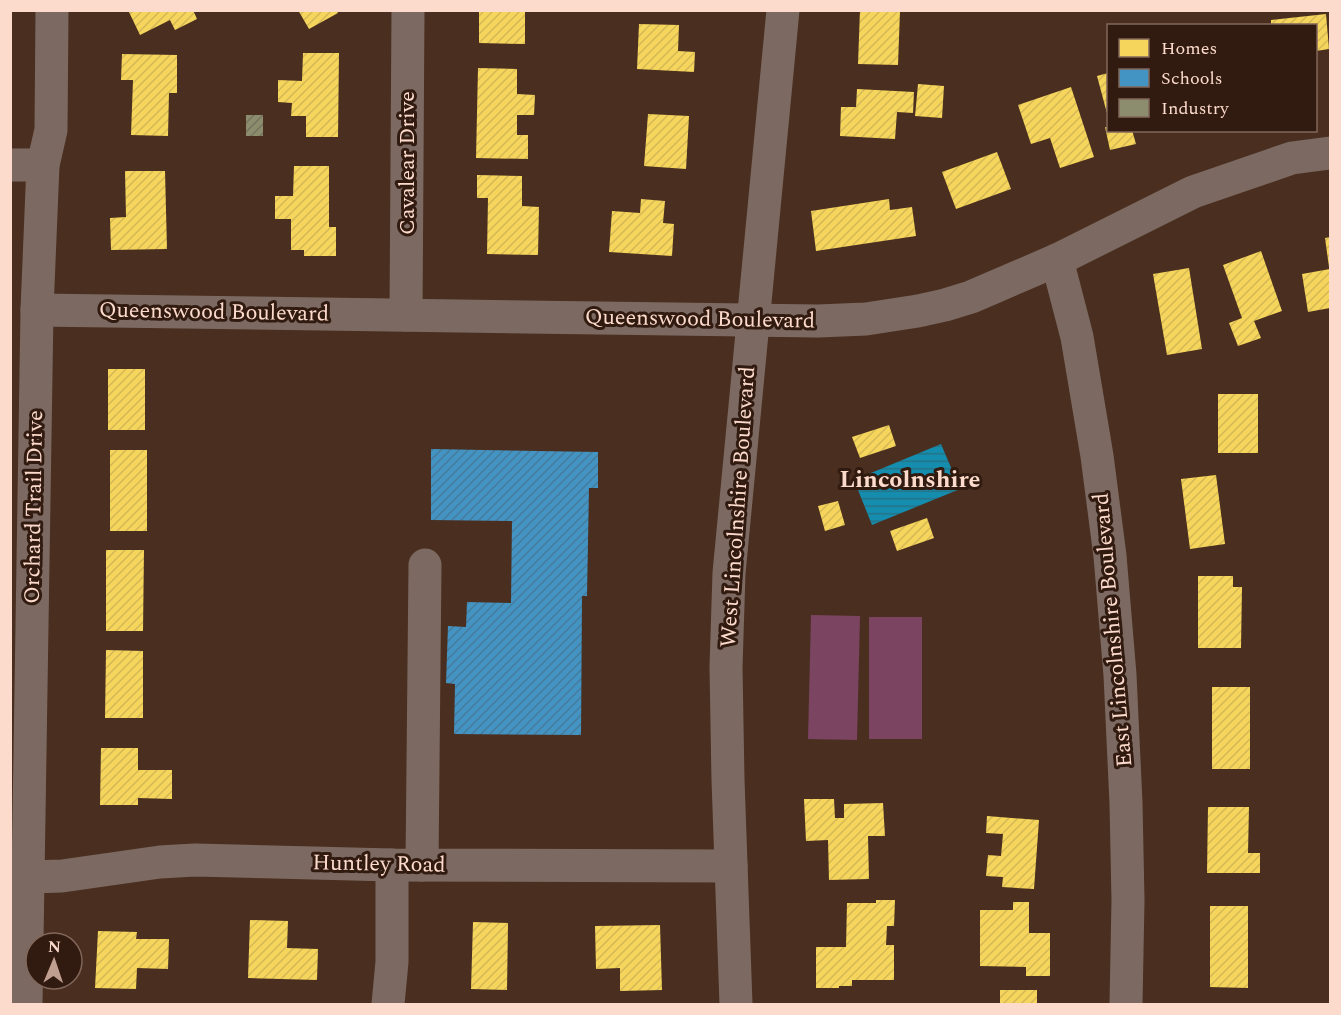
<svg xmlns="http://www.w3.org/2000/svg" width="1341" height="1015" font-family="Spectral,serif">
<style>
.pitch{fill:#7b4461}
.water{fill:url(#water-rules)}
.homes{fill:url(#homes-hatch)}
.schools{fill:url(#schools-hatch)}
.industry{fill:url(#industry-hatch)}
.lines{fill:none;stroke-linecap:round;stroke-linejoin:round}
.minor{stroke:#7c6a62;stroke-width:33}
.labels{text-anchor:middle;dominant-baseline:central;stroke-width:6;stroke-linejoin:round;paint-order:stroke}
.street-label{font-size:22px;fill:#fcdbcc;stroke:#311a0f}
.neighbourhood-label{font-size:24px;font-weight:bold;fill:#fcdbcc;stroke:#311a0f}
</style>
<defs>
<pattern id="water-rules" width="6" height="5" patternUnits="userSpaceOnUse" patternTransform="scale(1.5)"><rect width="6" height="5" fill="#148dae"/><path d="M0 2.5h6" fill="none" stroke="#287386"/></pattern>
<pattern id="homes-hatch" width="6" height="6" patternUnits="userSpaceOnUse" patternTransform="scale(1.5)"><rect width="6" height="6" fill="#f6d55c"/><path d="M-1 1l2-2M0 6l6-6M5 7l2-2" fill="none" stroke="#d4b856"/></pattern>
<pattern id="schools-hatch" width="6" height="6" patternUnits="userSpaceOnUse" patternTransform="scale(1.5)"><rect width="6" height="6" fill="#4393c3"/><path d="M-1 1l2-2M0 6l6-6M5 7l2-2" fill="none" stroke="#467b9b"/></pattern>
<pattern id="industry-hatch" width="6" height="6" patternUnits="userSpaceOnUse" patternTransform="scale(1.5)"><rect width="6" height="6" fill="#8c8c6e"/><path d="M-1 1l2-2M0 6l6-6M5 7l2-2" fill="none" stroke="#76725d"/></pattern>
</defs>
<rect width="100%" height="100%" fill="#4a2f20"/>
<g class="pitch">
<polygon points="811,615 860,616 857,740 808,739"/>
<rect x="869" y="617" width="53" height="122"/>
</g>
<polygon class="water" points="941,444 960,489 872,525 854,480"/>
<g class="homes">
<polygon points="128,10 193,10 197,19 175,30 170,20 140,35"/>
<polygon points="298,10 336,10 338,13 309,29"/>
<polygon points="479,10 525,10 525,44 479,43"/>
<polygon points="860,10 900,11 898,65 858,64"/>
<polygon points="1326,14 1329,49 1316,51 1316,26 1271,26 1271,20"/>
<polygon points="639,24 679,25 678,51 695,52 694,72 637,69"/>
<polygon points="303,53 339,53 338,137 306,137 306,116 291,116 292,103 278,102 278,80 302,81"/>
<polygon points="122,54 177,55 177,93 169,93 168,136 131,135 133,80 121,80"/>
<polygon points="478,68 517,69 517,94 535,95 534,115 517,115 517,135 528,135 528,159 476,158"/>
<polygon points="1108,73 1108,117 1097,76"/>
<polygon points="918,84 944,86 942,118 915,116"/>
<polygon points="1071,87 1094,157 1060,168 1050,138 1031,144 1018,105"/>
<polygon points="857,89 914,92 913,113 897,112 895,139 840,136 841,107 856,107"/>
<polygon points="648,114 689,116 686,169 644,166"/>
<polygon points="1105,127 1108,127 1108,130 1132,130 1136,144 1110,150"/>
<polygon points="997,152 1011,189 956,209 942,172"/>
<polygon points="294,166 329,166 329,227 336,227 336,256 304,256 304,250 291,250 291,219 275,219 275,196 293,196"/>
<polygon points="125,171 165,171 167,249 111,250 110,218 126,217"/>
<polygon points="477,175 522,176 522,206 539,207 538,255 487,254 488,198 477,198"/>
<polygon points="641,199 665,201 663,223 674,224 672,256 609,252 612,211 640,213"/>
<polygon points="889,199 890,210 912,207 916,236 816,251 811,211"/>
<polygon points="1330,237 1330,267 1329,267 1325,238"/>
<polygon points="1261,251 1282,311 1254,321 1261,338 1238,346 1229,323 1242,318 1223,265"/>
<polygon points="1189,268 1202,349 1167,355 1153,274"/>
<polygon points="1330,269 1330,308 1308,312 1302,274"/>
<rect x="108" y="369" width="37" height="61"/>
<rect x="1218" y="394" width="40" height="59"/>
<polygon points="889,425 896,446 860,458 852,437"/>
<rect x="110" y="450" width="37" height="81"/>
<polygon points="1216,475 1225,544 1190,549 1181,479"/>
<polygon points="838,501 845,525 825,531 818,506"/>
<polygon points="927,518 934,538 897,551 890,531"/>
<polygon points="106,550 144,550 143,631 106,631"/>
<polygon points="1198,576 1233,576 1233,587 1242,587 1241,648 1198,648"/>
<polygon points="106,650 143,651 143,718 105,718"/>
<rect x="1212" y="687" width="38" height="82"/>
<polygon points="101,748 138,748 138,770 172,770 172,799 138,798 138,805 100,805"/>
<polygon points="804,799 834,799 835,818 844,818 844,804 883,803 885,836 868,836 869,879 829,880 828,840 806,841"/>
<polygon points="1208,807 1249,807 1248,853 1260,853 1260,873 1207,873"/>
<polygon points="987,816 1039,820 1034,889 1002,887 1003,877 986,876 988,855 1001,856 1003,834 986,833"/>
<polygon points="876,900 895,900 894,926 887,926 886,945 894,945 894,980 852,980 852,986 839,986 839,988 816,988 816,947 846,947 847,903 876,903"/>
<polygon points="1013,902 1029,902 1029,933 1050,933 1050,976 1026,976 1026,967 980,966 980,910 1013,910"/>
<polygon points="1210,906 1248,906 1248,988 1210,987"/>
<polygon points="250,920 288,921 287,948 318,949 317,980 248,978"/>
<polygon points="473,922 508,923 507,990 471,989"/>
<polygon points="660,925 662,990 620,991 620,968 596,969 595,926"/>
<polygon points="98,931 137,932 136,939 169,939 168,969 137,968 136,989 95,988"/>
<rect x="1000" y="990" width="37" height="14"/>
</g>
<polygon class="schools" points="431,449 598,452 598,488 589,488 587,596 582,596 581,735 454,734 455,684 446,683 448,626 466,627 467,602 511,603 512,521 431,520"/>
<rect class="industry" x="246" y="115" width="17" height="21"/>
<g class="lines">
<g class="minor">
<polyline points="10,165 43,165"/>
<polyline points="1057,260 1077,337 1097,456 1110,556 1120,675 1126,803 1128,900 1126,1004"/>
<polyline points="37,310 818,321 866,319 918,311 945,305 971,297 1057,260 1193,192 1292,158 1330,153"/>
<polyline points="406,315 408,10"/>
<polyline points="422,865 425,565"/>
<polyline points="28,877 62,876 160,862 195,860 392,865 731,866"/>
<polyline points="26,1004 37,310 43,165 51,130 52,10"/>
<polyline points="388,1004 392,962 392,865"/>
<polyline points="736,1004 728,780 726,667 729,573 783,10"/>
</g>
</g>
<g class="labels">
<g class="street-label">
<text transform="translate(407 163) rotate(-90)">Cavalear Drive</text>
<text transform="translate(214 312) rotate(1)">Queenswood Boulevard</text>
<text transform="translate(700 319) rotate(1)">Queenswood Boulevard</text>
<text transform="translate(34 507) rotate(-89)">Orchard Trail Drive</text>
<text transform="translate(738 507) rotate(-86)">West Lincolnshire Boulevard</text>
<text transform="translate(1113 630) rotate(-95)">East Lincolnshire Boulevard</text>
<text transform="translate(379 864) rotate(1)">Huntley Road</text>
</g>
<g class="neighbourhood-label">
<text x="910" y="480">Lincolnshire</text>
</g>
</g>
<rect width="1341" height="1015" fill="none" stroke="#fcdbcc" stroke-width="24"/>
<rect x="1107" y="24" width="210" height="108" fill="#311a0f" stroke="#82675b" stroke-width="1.5"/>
<rect x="1119" y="39" width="30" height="18" fill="#f6d55c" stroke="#82675b" stroke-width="1.5"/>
<text x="1161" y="54" font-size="18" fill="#fcdbcc">Homes</text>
<rect x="1119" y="69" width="30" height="18" fill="#4393c3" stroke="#82675b" stroke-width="1.5"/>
<text x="1161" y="84" font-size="18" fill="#fcdbcc">Schools</text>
<rect x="1119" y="99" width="30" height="18" fill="#8c8c6e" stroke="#82675b" stroke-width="1.5"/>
<text x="1161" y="114" font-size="18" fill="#fcdbcc">Industry</text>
<g transform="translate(54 961) rotate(2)"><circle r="28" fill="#311a0f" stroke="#82675b" stroke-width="1.5"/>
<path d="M0-4.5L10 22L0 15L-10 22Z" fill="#be9f90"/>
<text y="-9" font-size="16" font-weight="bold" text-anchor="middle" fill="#fcdbcc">N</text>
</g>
</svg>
